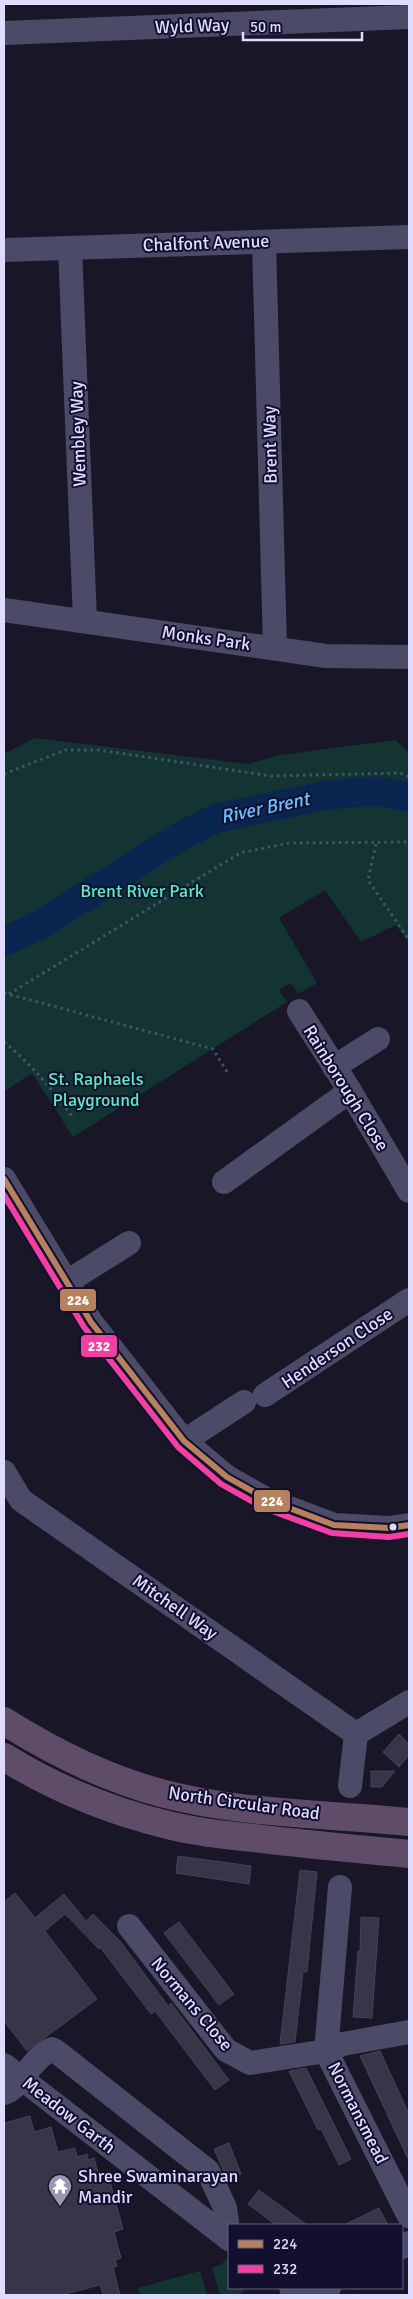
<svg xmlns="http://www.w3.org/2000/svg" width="413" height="2299" font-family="Signika,sans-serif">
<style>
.green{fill:#133433}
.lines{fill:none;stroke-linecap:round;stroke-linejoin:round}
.river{stroke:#092650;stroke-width:29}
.building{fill:#373548;stroke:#45415a}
.path{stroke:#435364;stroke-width:3;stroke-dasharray:2.5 4;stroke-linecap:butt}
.minor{stroke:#4b4b68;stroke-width:24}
.highway{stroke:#5e4c68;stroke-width:28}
.bus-1-casing{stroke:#130f2e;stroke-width:10}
.bus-2-casing{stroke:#130f2e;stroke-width:10}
.bus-1{stroke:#b6815c;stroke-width:6}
.bus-2{stroke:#f240a1;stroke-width:6}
.bus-dot{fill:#dfdcff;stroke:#130f2e;stroke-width:2}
.labels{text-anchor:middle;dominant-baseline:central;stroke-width:4;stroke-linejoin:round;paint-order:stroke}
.street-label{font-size:18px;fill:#dfdcff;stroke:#130f2e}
.park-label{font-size:18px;fill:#5cebc0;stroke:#130f2e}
.poi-label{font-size:18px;fill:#dfdcff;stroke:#130f2e;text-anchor:start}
.water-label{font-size:19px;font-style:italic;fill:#6ac2ff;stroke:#130f2e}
.line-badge{stroke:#130f2e;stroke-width:2}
.badge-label{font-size:14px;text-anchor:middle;font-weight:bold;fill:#fff}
</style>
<rect width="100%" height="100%" fill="#181627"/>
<g class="green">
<polygon points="35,738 249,764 280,755 395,740 409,752 409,943 396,925 361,942 325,890 279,918 317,983 298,994 291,983 279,990 287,1002 73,1137 32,1073 4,1092 4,754"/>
<polygon points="228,2257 229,2288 243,2288 244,2292 241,2293 242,2295 220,2295 212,2268 221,2265"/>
<polygon points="200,2271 207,2295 140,2295 138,2288"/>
</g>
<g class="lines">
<polyline class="river" points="4,942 40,925 179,837 217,818 327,795 377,791 409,797"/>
</g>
<g class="building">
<polygon points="399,1734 409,1744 409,1755 399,1767 383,1752"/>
<polygon points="371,1771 395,1771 382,1787 371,1787"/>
<polygon points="178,1856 251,1866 249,1884 176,1873"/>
<polygon points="300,1870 317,1872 307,1972 303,1972 295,2042 280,2044"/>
<polygon points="15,1893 35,1918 64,1894 86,1921 93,1914 120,1941 168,2006 171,2003 229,2080 215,2090 155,2011 151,2014 100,1947 99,1949 65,1914 45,1931 97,1999 27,2051 4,2021 4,1902"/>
<polygon points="361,1917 379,1918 372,2018 353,2017 358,1951 360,1951"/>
<polygon points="179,1922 234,1994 219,2005 164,1933"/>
<polygon points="380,2051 409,2114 409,2161 360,2056"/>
<polygon points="306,2068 351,2159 339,2165 321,2129 318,2130 289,2071"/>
<polygon points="30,2116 34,2132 51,2127 58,2152 75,2148 77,2157 87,2154 88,2160 94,2158 101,2184 110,2182 123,2229 114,2232 121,2258 115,2260 117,2266 113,2267 120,2295 103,2295 100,2285 62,2295 4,2295 4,2123"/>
<polygon points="229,2143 241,2174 227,2179 214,2149"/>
<polygon points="259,2190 307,2225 276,2225 248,2204"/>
<polygon points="379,2208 388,2225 344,2225"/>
</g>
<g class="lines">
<g class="path">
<polyline points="4,774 65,750 99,750 271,776 400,773 409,777"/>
<polyline points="376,844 368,880 409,940"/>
<polyline points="4,993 213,1049 229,1075"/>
<polyline points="9,994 240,853 289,843 409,842"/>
<path d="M4 1042C33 1066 52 1089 74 1119"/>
<polyline points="354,2288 355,2289"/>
</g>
<g class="minor">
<polyline points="4,33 409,17"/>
<polyline points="264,242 275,648"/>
<polyline points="70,248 85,620"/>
<polyline points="4,250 409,237"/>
<polyline points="4,610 326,656 409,657"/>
<polyline points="299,1011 350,1091 409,1191"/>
<polyline points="334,1067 378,1039"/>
<polyline points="4,1179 91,1322 184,1441 227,1477 268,1500 334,1525 389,1528 409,1525"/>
<polyline points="224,1182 350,1091"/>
<polyline points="67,1282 129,1243"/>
<polyline points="265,1395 409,1300"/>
<polyline points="184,1441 244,1402"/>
<polyline points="4,1472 21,1500 356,1734"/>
<polyline points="356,1734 409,1702"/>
<polyline points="350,1786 356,1734"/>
<polyline points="340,1887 326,2051 409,2216"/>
<polyline points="129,1926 226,2050 250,2063 326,2051 343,2044 409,2032"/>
<polyline points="4,2065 229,2239"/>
<path d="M4 2093C20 2089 31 2058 52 2049L57 2052 208 2171 225 2208 227 2222 220 2232"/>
<polyline points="402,2247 409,2243"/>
<polyline points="291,2288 297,2295"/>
<polyline points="317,2295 329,2288"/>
</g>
<g class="highway">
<path d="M4 1721C53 1752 105 1778 161 1793 239 1814 329 1814 409 1822"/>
<path d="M4 1757C56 1789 112 1812 172 1826 201 1833 232 1836 262 1839 311 1845 360 1849 409 1854"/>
</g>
<g class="bus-1-casing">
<polyline id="bus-1" points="4,1179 91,1322 184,1441 227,1477 268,1500 334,1525 389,1528 409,1525"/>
</g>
<g class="bus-2-casing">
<polyline id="bus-2" points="4,1195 84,1327 178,1447 221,1484 264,1508 332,1533 389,1537 409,1534"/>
</g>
<use href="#bus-1" class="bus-1"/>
<use href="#bus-2" class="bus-2"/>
</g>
<defs>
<g id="temple-pin" transform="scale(1.25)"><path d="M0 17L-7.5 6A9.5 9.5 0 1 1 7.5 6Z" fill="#9997b3" stroke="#130f2e"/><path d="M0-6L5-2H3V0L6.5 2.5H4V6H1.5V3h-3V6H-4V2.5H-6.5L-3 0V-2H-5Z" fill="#fff"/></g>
</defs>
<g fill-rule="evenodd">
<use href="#temple-pin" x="60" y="2186"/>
</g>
<circle class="bus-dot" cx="393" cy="1527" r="4.5"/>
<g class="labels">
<g class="street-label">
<text transform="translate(192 26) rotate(-2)">Wyld Way</text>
<text transform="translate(206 243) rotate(-2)">Chalfont Avenue</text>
<text transform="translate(78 434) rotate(-92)">Wembley Way</text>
<text transform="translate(270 445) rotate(-91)">Brent Way</text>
<text transform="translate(206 638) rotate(8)">Monks Park</text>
<text transform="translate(346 1088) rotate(58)">Rainborough Close</text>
<text transform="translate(337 1348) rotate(-34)">Henderson Close</text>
<text transform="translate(175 1607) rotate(35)">Mitchell Way</text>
<text transform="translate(244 1803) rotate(8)">North Circular Road</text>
<text transform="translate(192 2004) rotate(50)">Normans Close</text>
<text transform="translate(358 2113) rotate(63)">Normansmead</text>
<text transform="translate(69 2115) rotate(38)">Meadow Garth</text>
</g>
<g class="park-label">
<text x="142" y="891">Brent River Park</text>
<text x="96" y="1079">St. Raphaels<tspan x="96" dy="21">Playground</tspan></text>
</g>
<g class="poi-label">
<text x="78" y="2176">Shree Swaminarayan<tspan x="78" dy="21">Mandir</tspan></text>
</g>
<g class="water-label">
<text transform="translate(265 808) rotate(-12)">River Brent</text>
</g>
</g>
<g class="line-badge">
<rect x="59" y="1288" width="38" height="24" rx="5" fill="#b6815c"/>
<rect x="80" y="1334" width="38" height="24" rx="5" fill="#f240a1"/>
<rect x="253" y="1489" width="38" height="24" rx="5" fill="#b6815c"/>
</g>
<g class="badge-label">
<text x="78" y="1305">224</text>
<text x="99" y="1351">232</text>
<text x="272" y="1506">224</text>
</g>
<rect width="413" height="2299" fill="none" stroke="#dfdcff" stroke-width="10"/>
<rect x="228" y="2224" width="175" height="65" fill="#130f2e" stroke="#656182"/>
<rect x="238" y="2240" width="25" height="8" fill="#b6815c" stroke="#656182"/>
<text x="273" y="2249" font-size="15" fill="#dfdcff">224</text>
<rect x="238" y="2265" width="25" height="8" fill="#f240a1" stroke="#656182"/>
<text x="273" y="2274" font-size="15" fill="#dfdcff">232</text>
<path d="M243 32v8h119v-8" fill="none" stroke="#dfdcff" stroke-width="2.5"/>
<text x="250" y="32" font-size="15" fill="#dfdcff" stroke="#130f2e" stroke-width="4" paint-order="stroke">50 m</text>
</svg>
